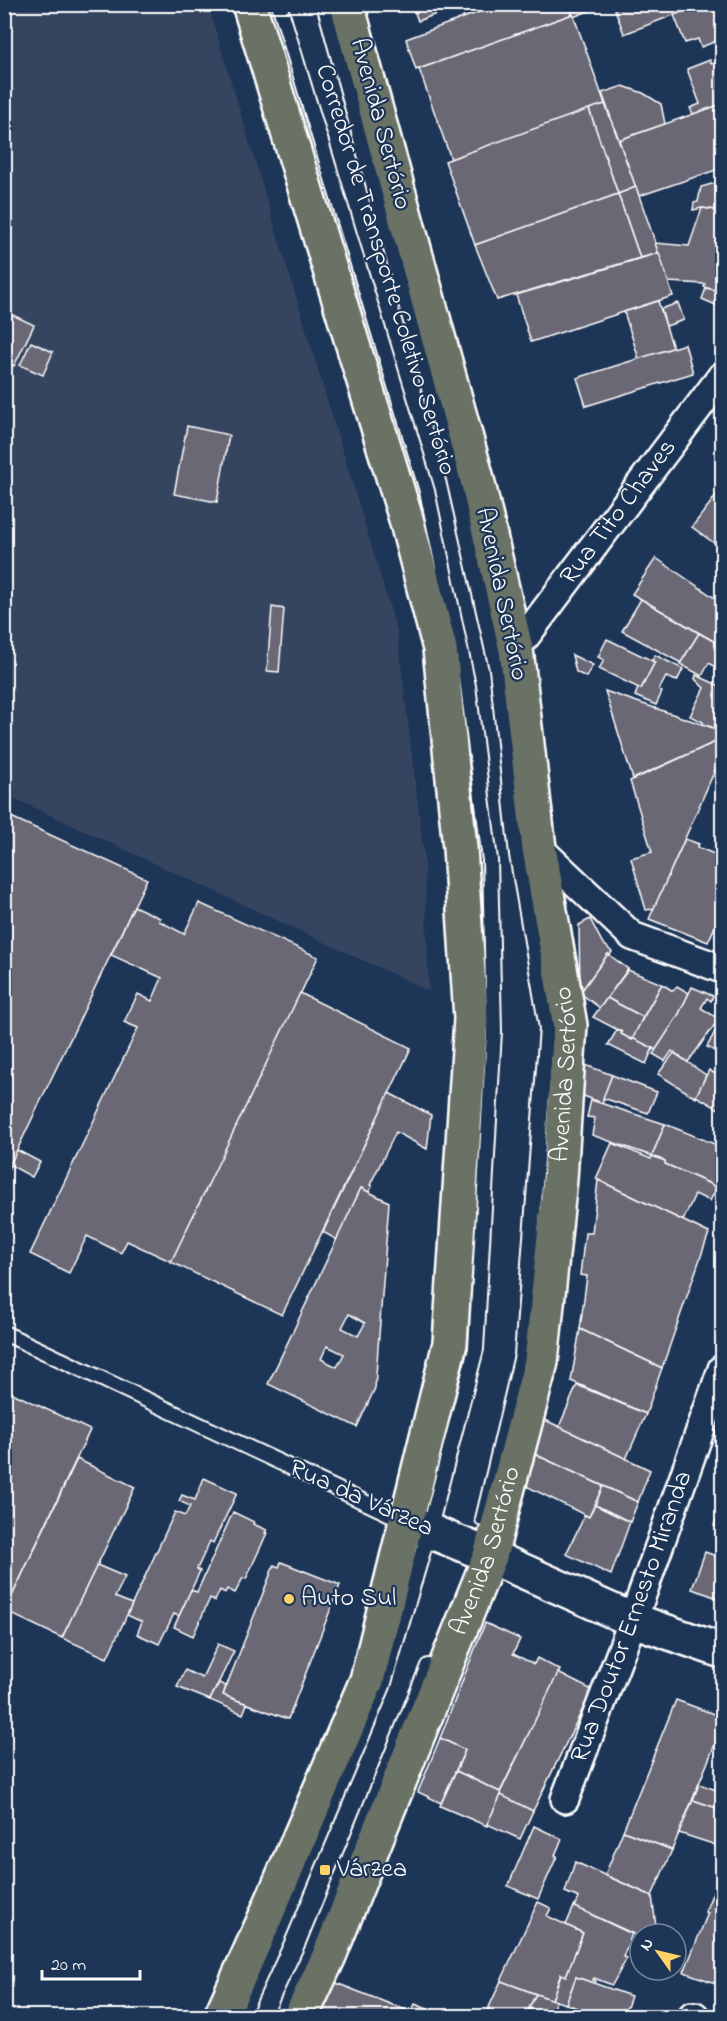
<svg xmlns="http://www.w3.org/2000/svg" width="727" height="2021" font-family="'Indie Flower',sans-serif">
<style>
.built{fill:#344460}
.building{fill:#6a6774;stroke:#fff;stroke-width:1.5;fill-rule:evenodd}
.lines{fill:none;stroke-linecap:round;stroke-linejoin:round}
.lane-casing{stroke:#fff;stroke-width:18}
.street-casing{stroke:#fff;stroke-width:32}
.secondary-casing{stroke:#fff;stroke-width:38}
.primary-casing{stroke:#fff;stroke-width:38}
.lane{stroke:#1d3557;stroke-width:14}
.street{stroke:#1d3557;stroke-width:27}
.secondary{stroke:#1d3557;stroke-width:33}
.primary{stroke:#6a7266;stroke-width:33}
.poi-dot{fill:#ffd166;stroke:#1d3557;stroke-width:2}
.labels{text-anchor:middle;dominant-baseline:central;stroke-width:4.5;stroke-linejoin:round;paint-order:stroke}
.street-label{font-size:26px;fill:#fff;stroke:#1d3557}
.poi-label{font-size:26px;fill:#fff;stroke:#1d3557;text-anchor:start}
</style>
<rect width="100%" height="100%" fill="#1d3557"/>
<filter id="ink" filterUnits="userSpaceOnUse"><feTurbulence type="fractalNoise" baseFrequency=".0167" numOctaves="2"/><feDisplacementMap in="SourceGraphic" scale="12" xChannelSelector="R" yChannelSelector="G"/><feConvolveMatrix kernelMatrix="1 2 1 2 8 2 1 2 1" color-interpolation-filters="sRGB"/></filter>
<g filter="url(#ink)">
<polygon class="built" points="5,5 208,5 397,631 424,854 429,991 5,794"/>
<g class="building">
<polygon points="412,4 450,4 452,8 418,21"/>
<polygon points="459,4 501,4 464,18"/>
<polygon points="501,4 569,4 573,14 416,70 406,39"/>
<polygon points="569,4 592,4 594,9 573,17"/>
<polygon points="613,4 702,4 624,34"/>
<polygon points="702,4 722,4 722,39 701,47 698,39 685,43 674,15"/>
<polygon points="573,14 605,104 451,159 419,69"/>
<polygon points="710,60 712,64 722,61 722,104 693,114 690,108 700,104 687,69"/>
<polygon points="623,86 643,93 661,104 665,124 619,140 602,93"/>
<polygon points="605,104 636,187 618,194 589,109"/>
<polygon points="722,104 722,168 639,196 619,140"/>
<polygon points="589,109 618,194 475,245 445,161"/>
<polygon points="722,181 721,208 722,211 702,208 693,210 694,203 698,202 701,187"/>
<polygon points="636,187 659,253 640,258 618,194"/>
<polygon points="618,194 640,258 497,300 475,245"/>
<polygon points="702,208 722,211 722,292 704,287 705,284 668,282 655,243 689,246"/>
<polygon points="659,253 673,296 531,342 516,295"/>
<polygon points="706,288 722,292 718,306 702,299"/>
<polygon points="658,301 673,348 639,359 624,312"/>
<polygon points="678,303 684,320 666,326 661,309"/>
<polygon points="4,311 34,325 14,366 4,361"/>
<polygon points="31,342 53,352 43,375 20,365"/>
<polygon points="685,344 693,373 586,406 577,378"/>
<polygon points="187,426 229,435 217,502 174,494"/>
<polygon points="718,493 722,496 721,548 692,527"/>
<polygon points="656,558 722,603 722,646 632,594"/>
<polygon points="641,599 699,633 681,663 622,631"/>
<polygon points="272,607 284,609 279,672 267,671"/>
<polygon points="699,633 722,646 722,660 718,668 709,663 702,676 680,664"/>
<polygon points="607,639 655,662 641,689 599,669 604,660 598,657"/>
<polygon points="572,655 593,665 586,677 576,672"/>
<polygon points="655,655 683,669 677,681 666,677 659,690 662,692 656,705 635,696 638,688 641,689 655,662 652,661"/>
<polygon points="696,675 722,687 722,731 703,724 703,722 690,716 704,688 695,679"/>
<polygon points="605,691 722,731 722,739 633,779"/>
<polygon points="722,739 722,754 654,909 646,910 631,858 652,852 630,781"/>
<polygon points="4,814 11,817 4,831"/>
<polygon points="11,817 147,879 7,1171 4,1170 4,831"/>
<polygon points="721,836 722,911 708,942 649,919 685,839 699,844 697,847 714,854"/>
<polygon points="199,903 318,957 172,1262 127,1241 121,1253 87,1236 69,1273 30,1254 138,1028 124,1022 138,994 152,1001 162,978 111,955 134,906 160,918 159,921 184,934"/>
<polygon points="590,919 602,942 612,952 609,956 608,954 580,993 579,925"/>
<polygon points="608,954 628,969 600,1008 580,993"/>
<polygon points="628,970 662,984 643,1017 607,998"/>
<polygon points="662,984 673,991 677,986 689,993 678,1016 656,1050 632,1038"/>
<polygon points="692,987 713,996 711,1001 707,998 701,1008 719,1019 688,1062 672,1051 665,1061 653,1054 678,1016"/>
<polygon points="300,993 411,1048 282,1315 171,1262"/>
<polygon points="607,998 643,1017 632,1040 621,1034 622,1032 593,1017"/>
<polygon points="722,1018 722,1059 716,1056 718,1053 707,1047"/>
<polygon points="617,1030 622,1032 621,1034 632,1040 632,1038 653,1048 646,1064 608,1045"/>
<polygon points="674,1053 706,1075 696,1098 658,1074"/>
<polygon points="580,1063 612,1075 602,1103 576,1093"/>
<polygon points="709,1070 722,1078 722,1111 696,1096"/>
<polygon points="612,1075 657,1092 648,1113 603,1098"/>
<polygon points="389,1093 431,1115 427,1149 396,1132 370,1185 372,1186 369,1192 361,1188 337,1240 323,1232"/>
<polygon points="591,1100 665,1124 652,1156 592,1135 595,1118 587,1117"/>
<polygon points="665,1124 722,1147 722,1189 665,1164 665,1161 652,1156"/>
<polygon points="612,1143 651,1159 652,1156 665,1161 665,1164 717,1187 710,1201 695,1194 683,1221 596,1179"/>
<polygon points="17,1150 40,1162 32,1177 10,1165"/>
<polygon points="598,1180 709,1233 662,1368 580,1329 587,1276 580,1275 585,1233 592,1233"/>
<path d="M361 1188 389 1202 375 1388 357 1427 268 1384ZM349 1314 365 1323 358 1336 342 1328ZM327 1346 344 1354 337 1367 321 1359Z"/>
<polygon points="580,1329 662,1368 646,1414 571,1381"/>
<polygon points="577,1385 646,1414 626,1459 559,1427"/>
<polygon points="4,1389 90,1430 5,1611 4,1611"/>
<polygon points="543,1419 650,1470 638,1502 532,1453"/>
<polygon points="532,1453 603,1486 589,1517 520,1483"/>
<polygon points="77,1459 135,1487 62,1638 5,1611"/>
<polygon points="204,1478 237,1493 213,1543 210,1541 197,1569 200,1571 179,1616 174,1614 159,1644 137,1634 142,1622 127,1615 175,1512 185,1516 190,1506 179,1501 182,1495 195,1500"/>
<polygon points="603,1486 638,1502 630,1522 595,1505"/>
<polygon points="595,1505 630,1522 611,1575 566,1554 585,1515 589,1517"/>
<polygon points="233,1512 254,1522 253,1524 267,1530 265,1533 267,1533 246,1579 243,1578 235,1593 227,1589 225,1593 220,1590 215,1601 210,1598 193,1636 174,1627 191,1590 197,1592"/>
<polygon points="718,1514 722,1515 722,1529 714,1526"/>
<polygon points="705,1552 722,1558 722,1595 717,1593 715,1597 692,1589"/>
<polygon points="281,1562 340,1585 288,1719 223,1695 274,1565 279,1567"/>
<polygon points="97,1565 125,1577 115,1597 132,1604 107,1658 62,1638"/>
<polygon points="485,1623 520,1639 513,1654 534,1664 537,1658 560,1670 500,1792 456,1771 465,1750 440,1738"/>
<polygon points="218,1644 234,1651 210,1700 177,1687 185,1670 202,1678"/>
<polygon points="558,1673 592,1690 533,1811 499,1795"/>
<polygon points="219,1683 226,1686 223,1695 247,1704 243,1714 210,1700"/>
<polygon points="676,1700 722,1717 722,1727 672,1850 623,1831"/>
<polygon points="440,1738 465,1750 441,1803 418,1792"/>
<polygon points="456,1771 500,1792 501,1795 487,1826 440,1806"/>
<polygon points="699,1784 722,1792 722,1810 693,1800"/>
<polygon points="501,1795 533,1811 520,1839 487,1824"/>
<polygon points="693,1800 722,1810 722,1847 679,1833"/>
<polygon points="534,1826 562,1839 555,1855 557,1856 538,1899 508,1886"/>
<polygon points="623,1831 672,1850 652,1896 605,1875"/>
<polygon points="575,1862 652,1896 657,1934 640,1934 640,1937 575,1907 579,1898 565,1892"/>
<polygon points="717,1882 722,1884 722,1981 721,1985 684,1972 708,1913 705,1912"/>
<polygon points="538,1902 551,1908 547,1916 583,1933 566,1976 561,1974 552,2000 501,1981"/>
<polygon points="575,1904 575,1907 632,1934 623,1957 627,1958 612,1985 594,1978 593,1980 596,1981 595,1984 576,1977 566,2004 552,2000 561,1974 566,1976 583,1933 566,1925"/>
<polygon points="576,1977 631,1996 624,2016 600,2016 566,2004"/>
<polygon points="331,1981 421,2016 315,2016"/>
<polygon points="501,1981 536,1994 525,2016 485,2016"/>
<polygon points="536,1994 556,2001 550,2016 529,2008"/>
<polygon points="415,2004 444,2016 426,2016 412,2010"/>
</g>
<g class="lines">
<g class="lane-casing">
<g id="lane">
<polyline points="324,4 454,479 497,669 517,855 547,1028 522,1355 483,1519"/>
<polyline points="4,1333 405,1521"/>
<polyline points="241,2016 279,1933 383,1686 429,1531 476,1349 494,1031 490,860 468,686 427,491 279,4"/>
<polyline points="281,2016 313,1948 428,1666"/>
</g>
</g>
<g class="street-casing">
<g id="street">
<path id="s1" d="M516 649 722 376"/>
<polyline points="539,848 632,936 722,969"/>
<path id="s2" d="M565 1799 633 1620 722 1369"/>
<polyline points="692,2016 695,2016"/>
</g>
</g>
<g class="secondary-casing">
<polyline id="secondary" points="405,1521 476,1550 633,1620 722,1651"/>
</g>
<g class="primary-casing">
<g id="primary">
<polyline points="221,2016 262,1925 367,1680 450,1343 471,1019 460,848 440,649 406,519 249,4"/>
<path id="s3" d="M301 2016 329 1956 490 1556 541 1362 560 1179 570 1025 539 848 516 649 476 475 347 4"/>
</g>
</g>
<use href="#lane" class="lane"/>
<use href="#street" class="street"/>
<use href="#secondary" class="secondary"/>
<use href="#primary" class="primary"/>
</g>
</g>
<g class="poi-dot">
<circle cx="289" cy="1599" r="6"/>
<rect x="319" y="1864" width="12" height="12" rx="3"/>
</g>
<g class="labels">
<g class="street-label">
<text transform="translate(380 124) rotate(75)">Avenida Sertório</text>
<text transform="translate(385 270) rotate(73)">Corredor de Transporte Coletivo Sertório</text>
<text stroke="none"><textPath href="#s1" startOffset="171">Rua Tito Chaves</textPath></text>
<text transform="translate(501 594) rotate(78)">Avenida Sertório</text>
<text stroke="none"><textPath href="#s3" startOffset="987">Avenida Sertório</textPath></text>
<text transform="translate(361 1499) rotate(24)">Rua da Várzea</text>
<text stroke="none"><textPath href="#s3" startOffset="501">Avenida Sertório</textPath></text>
<text stroke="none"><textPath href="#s2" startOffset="194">Rua Doutor Ernesto Miranda</textPath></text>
</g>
<g class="poi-label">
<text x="301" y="1599">Auto Sul</text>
<text x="337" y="1870">Várzea</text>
</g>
</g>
<rect width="727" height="2021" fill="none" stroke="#1d3557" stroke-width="24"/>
<rect x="12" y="12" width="703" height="1997" fill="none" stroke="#fff" stroke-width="2" filter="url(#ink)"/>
<g transform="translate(658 1952) rotate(304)"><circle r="28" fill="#1d3557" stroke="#77869a" stroke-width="1.5"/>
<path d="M0-4.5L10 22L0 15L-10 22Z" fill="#ffd166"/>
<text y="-9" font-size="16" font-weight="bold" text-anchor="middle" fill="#ffffff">N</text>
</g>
<path d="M42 1970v9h98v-9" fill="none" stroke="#ffffff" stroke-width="3"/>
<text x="51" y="1970" font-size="18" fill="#ffffff" stroke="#1d3557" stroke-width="4.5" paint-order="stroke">20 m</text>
</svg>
